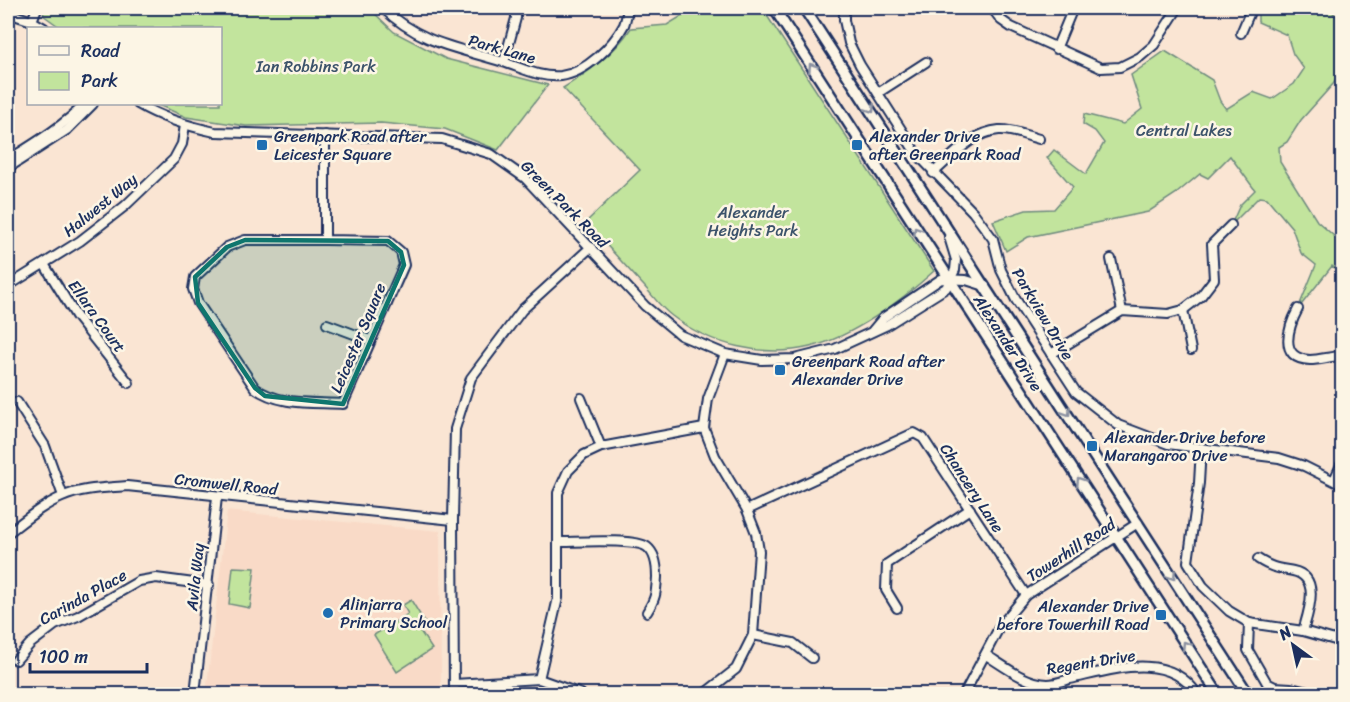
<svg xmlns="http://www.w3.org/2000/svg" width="1350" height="702" font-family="Sriracha,sans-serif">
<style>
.built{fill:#f9dac7}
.green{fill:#c2e49d;stroke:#6e8a7e;stroke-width:1.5}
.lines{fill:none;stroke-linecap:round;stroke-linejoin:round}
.minor-casing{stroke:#1b2f5e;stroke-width:12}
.major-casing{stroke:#1b2f5e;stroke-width:14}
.minor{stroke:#fcf5e5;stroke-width:8}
.major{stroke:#fcf5e5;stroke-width:9}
.oneway{stroke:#8c92a2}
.marked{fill:#0f766e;fill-opacity:0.2;stroke:#0f766e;stroke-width:4.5;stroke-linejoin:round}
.poi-dot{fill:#1f6fb2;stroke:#fcf5e5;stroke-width:2}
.labels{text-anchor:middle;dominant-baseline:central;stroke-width:5;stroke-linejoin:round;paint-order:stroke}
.street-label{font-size:16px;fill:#1b2f5e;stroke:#fcf5e5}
.park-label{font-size:16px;fill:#3c536b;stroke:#fcf5e5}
.poi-label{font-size:16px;fill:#1b2f5e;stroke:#fcf5e5;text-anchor:start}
</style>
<rect width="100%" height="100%" fill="#fae5d3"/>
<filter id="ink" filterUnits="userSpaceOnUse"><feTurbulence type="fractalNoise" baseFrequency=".0167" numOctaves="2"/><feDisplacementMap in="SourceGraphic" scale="12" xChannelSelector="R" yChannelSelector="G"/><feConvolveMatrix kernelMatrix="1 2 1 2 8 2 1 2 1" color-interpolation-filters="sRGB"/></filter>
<g filter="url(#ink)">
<polygon class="built" points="227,511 440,531 441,694 206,694"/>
<g class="green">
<polygon points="45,8 369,8 394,32 446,59 548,85 498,150 445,129 381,123 246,126 186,117 156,104 220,104 220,28 61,28 43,15"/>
<path d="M695 8H762L934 271C902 300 853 337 810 347 763 358 710 345 672 316 662 309 653 296 644 286 625 265 605 244 586 222L640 170 563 88C589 72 614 54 631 28L667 25Z"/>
<polygon points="1258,8 1328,8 1342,21 1342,64 1334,83 1301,120 1287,142 1279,147 1280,162 1317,221 1342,243 1342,274 1332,266 1298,309 1316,265 1301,253 1292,228 1267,198 1259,197 1231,225 1240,205 1255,190 1230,156 1208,178 1200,174 1177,193 1148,212 1028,237 1006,251 993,221 1026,210 1054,209 1073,187 1047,158 1054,150 1086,174 1104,143 1095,131 1083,124 1084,114 1123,124 1142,109 1131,75 1165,51 1212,80 1220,101 1226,109 1253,92 1272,99 1294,84 1304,69 1293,54 1287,35 1258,22"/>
<polygon points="233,567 255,568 250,608 229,604"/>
<polygon points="411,600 427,626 420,631 432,649 397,672 374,635 408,614 403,605"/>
</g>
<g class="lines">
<g class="minor-casing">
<g id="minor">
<path d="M383 8C421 44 456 47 503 62 522 68 540 78 561 76 585 73 613 46 624 25 626 20 627 13 628 8"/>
<polyline points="844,8 844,20 849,43 860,65 916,153 973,212 993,239 1001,270 1016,300 1076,392 1118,425 1168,444 1279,458 1304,466 1342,485"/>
<polyline points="992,8 1001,20 1011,27 1101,68 1120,67 1140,57 1154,45 1178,8"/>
<polyline points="8,13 32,21 44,28"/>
<polyline points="32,21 37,8"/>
<polyline points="1241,33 1250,12 1249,8"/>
<polyline points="1056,49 1073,8"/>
<polyline points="504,62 516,18 516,8"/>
<polyline points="878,93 926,62"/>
<path d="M138 104C162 118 187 126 215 132L442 139 491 154 525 178 645 306 680 335 725 354 762 360 795 359 835 349 887 325 946 288 955 270 956 260 949 237"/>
<path d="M8 160C35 143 62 127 85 104"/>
<polyline points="8,168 67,130 93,104"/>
<path d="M933 173C952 157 972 132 999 130 1012 129 1027 136 1039 139"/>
<path d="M325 240 388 241 401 252 404 265 343 404C314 402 279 406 255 388L198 303 193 289 195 277 227 247 245 240H325V135"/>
<polyline points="1111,259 1122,311"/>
<polyline points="44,264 76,316 129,383"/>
<polyline points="8,286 80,241 125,206 174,159 182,144 185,125"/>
<path d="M1298 309C1289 326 1277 359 1310 360 1320 360 1332 356 1342 356"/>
<polyline points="1183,310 1191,350"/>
<polyline points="327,324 370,340"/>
<polyline points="873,330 883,318 941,279 966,280 985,286"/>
<polyline points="1051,354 1122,311 1168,314 1183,310 1201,296 1214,279 1212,244 1231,225"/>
<polyline points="581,398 601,447"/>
<polyline points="17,402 45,446 63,496"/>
<polyline points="1201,448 1199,483 1188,562 1203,586 1229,611 1249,623 1303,631 1342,642"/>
<polyline points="1334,480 1342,463"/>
<polyline points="747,510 914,433 923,438 1026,595"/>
<path d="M8 533C25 520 43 505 62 497 82 488 106 488 127 486L453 520"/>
<path d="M559 542C577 542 635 538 647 547 656 554 657 567 657 577 656 593 656 598 647 612"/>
<path d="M1258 559C1272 568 1277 568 1293 571 1322 577 1308 613 1303 631"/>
<polyline points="897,608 886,590 887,564 970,509"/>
<polyline points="1249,623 1248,650 1267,683 1275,687 1291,688 1308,692"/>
<polyline points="753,635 793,643 812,658"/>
<path d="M986 655C1004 666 1026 684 1048 684 1055 684 1063 681 1070 679 1112 670 1168 650 1197 694"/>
<polyline points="16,660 30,644 55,625 78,616 139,581 156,578 209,585"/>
<polyline points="539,679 558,598 558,493 568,471 584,455 601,447 704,428"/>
<polyline points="454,684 539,679 581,694"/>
<polyline points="195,694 217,497"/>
<polyline points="454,694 453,520 455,429 471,378 522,310 591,247"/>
<polyline points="704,694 736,669 753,635 759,551 756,533 747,510 715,456 704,428 708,399 725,354"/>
<polyline points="964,694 1000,626 1026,595 1138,523"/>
</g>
</g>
<g class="major-casing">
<g id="major">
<polyline points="774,8 1218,694"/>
<polyline points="804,8 1248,694"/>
</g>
</g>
<use href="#minor" class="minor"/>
<use href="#major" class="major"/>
</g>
<defs><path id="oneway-chevron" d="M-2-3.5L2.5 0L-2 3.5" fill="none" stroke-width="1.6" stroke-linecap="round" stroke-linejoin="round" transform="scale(1.5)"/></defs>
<g class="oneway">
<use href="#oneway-chevron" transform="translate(812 67) rotate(-123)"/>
<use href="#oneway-chevron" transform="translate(871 109) rotate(57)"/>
<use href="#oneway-chevron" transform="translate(917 231) rotate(-123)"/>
<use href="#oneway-chevron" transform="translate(1067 412) rotate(57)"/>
<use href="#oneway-chevron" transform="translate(1080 481) rotate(-123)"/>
<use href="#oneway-chevron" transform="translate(1172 576) rotate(57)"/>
<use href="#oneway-chevron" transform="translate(1186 645) rotate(-123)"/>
</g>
</g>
<path class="marked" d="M245 240 388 241 401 252 404 265 343 404 265 396 255 388 198 303 195 277 227 247Z"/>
<g class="poi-dot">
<rect x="256" y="139" width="12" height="12" rx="3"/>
<rect x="851" y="139" width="12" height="12" rx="3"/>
<rect x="774" y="364" width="12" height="12" rx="3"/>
<rect x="1086" y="440" width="12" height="12" rx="3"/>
<circle cx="328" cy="613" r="6"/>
<rect x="1155" y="609" width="12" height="12" rx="3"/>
</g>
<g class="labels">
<g class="street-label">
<text transform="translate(502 49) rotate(16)">Park Lane</text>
<text transform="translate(565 204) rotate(45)">Green Park Road</text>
<text transform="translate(100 205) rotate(-39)">Halwest Way</text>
<text transform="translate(1043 314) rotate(59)">Parkview Drive</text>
<text transform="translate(97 316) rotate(54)">Ellara Court</text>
<text transform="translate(358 338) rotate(-67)">Leicester Square</text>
<text transform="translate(1008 343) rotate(57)">Alexander Drive</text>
<text transform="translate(226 484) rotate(6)">Cromwell Road</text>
<text transform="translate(972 488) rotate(57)">Chancery Lane</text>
<text transform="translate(1071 550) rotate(-33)">Towerhill Road</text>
<text transform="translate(195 577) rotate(-84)">Avila Way</text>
<text transform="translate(83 597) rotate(-29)">Carinda Place</text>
<text transform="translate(1091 662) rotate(-9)">Regent Drive</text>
</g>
<g class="park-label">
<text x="316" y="66">Ian Robbins Park</text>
<text x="1184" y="130">Central Lakes</text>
<text x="753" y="212">Alexander<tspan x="753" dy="18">Heights Park</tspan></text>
</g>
<g class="poi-label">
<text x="274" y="136">Greenpark Road after<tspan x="274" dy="18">Leicester Square</tspan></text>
<text x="869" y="136">Alexander Drive<tspan x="869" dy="18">after Greenpark Road</tspan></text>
<text x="792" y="361">Greenpark Road after<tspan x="792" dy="18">Alexander Drive</tspan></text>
<text x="1104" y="437">Alexander Drive before<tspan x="1104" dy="18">Marangaroo Drive</tspan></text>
<text x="340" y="604">Alinjarra<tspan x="340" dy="18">Primary School</tspan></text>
<text x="1149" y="606" text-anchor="end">Alexander Drive<tspan x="1149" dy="18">before Towerhill Road</tspan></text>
</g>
</g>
<rect width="1350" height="702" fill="none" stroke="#fcf5e5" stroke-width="30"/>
<rect x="15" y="15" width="1320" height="672" fill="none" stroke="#1b2f5e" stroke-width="2" filter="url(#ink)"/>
<rect x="27" y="27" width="195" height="78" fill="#fcf5e5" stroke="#a2a6af" stroke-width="1.5"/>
<rect x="39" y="46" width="30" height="9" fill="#fcf5e5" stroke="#a2a6af" stroke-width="1.5"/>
<text x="81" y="57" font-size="18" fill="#1b2f5e">Road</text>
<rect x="39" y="72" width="30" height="18" fill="#c2e49d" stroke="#a2a6af" stroke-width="1.5"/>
<text x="81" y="87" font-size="18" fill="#1b2f5e">Park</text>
<g transform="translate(1293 645) rotate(327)" stroke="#fcf5e5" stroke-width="4.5" paint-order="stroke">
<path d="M0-4.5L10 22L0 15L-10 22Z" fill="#1b2f5e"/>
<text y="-9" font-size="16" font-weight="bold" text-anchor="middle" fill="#1b2f5e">N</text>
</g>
<path d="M30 663v9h117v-9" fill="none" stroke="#1b2f5e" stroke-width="3"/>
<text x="39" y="663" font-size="18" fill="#1b2f5e" stroke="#fcf5e5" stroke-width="4.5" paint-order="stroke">100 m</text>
</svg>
